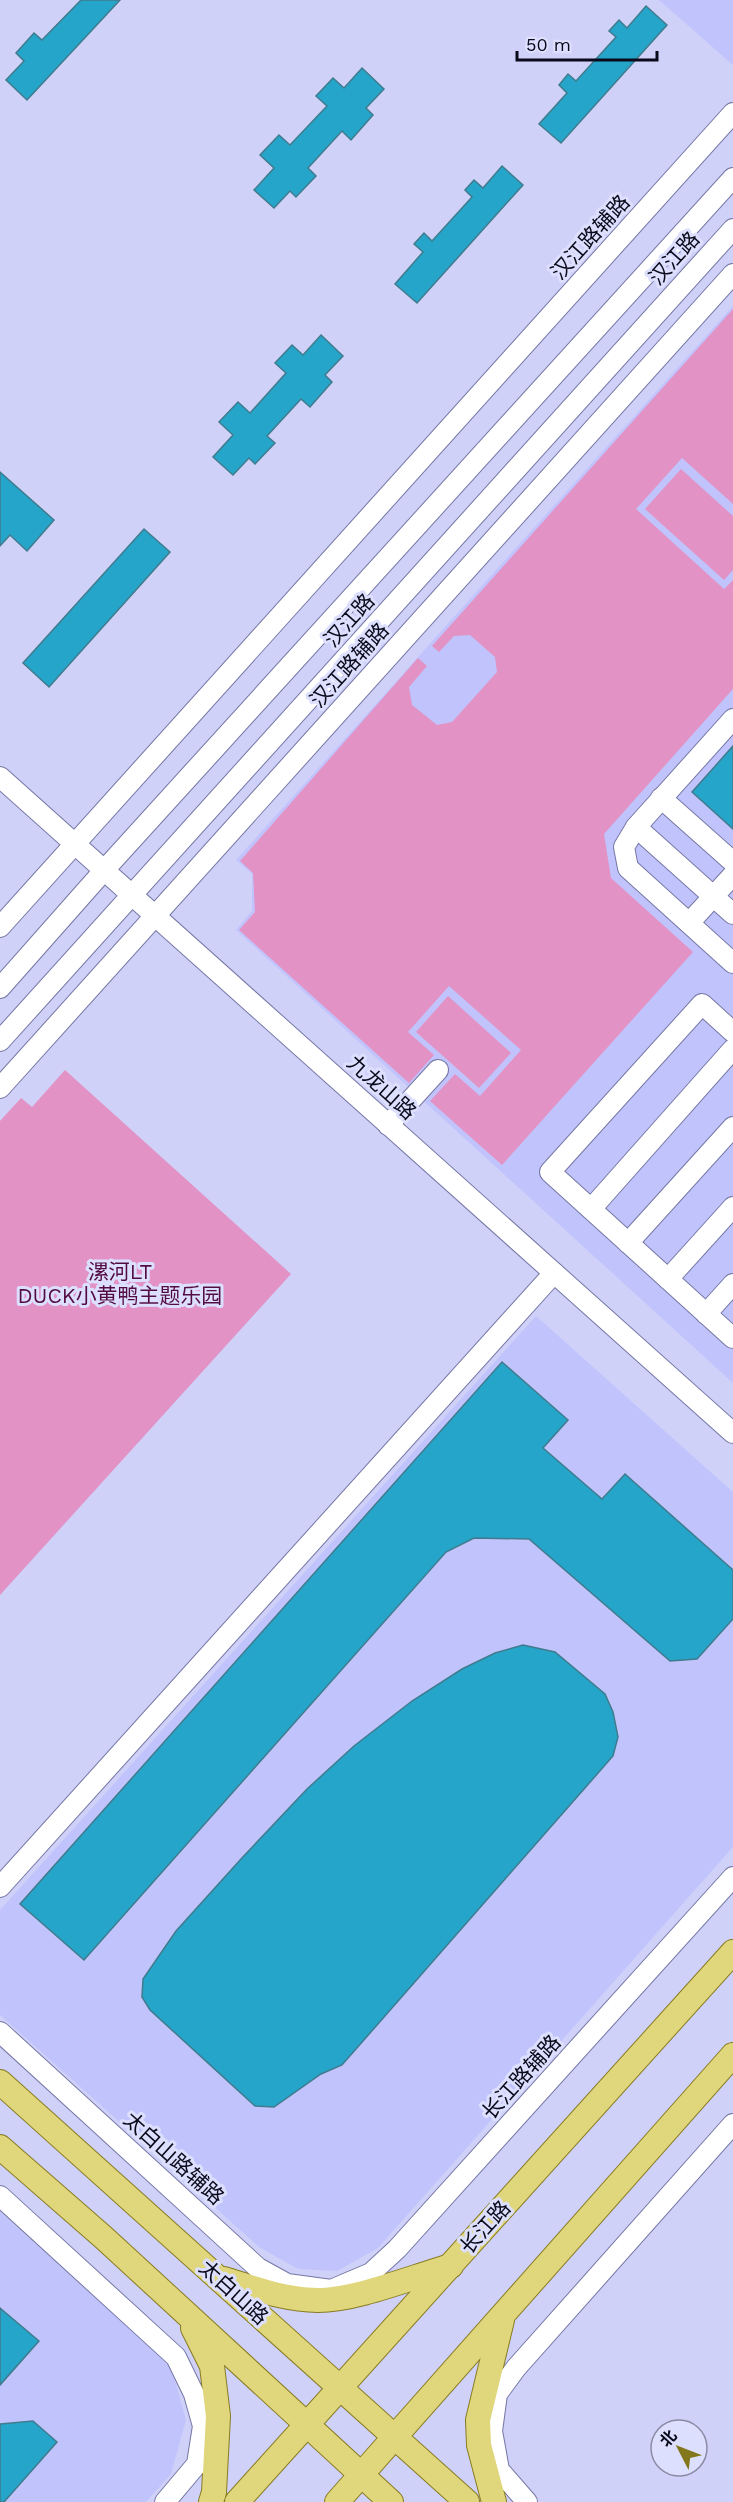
<svg xmlns="http://www.w3.org/2000/svg" width="733" height="2502" font-family="'Work Sans','Noto Sans SC',sans-serif">
<style>
.built{fill:#c1c4fc}
.green{fill:#e292c4}
.building{fill:#25a5c9;stroke:#407b8e;stroke-width:1.5}
.lines{fill:none;stroke-linecap:round;stroke-linejoin:round}
.minor-casing{stroke:#7577a4;stroke-width:22}
.major-casing{stroke:#887c21;stroke-width:26}
.minor{stroke:#fff;stroke-width:20}
.major{stroke:#e0d67c;stroke-width:24}
.labels{text-anchor:middle;dominant-baseline:central;stroke-width:6;stroke-linejoin:round;paint-order:stroke}
.street-label{font-size:21px;fill:#0a0a1a;stroke:#dddffe}
.park-label{font-size:21px;fill:#530c3f;stroke:#dddffe}
</style>
<rect width="100%" height="100%" fill="#cfd1f9"/>
<g class="built">
<polygon points="659,0 733,0 733,65"/>
<polygon points="733,306 733,1383 236,930 252,911 252,874 236,860"/>
<polygon points="536,1316 733,1492 733,1847 378,2248 337,2271 298,2269 259,2247 0,2015 0,1910"/>
<polygon points="0,2212 171,2366 186,2420 171,2474 146,2502 0,2502"/>
</g>
<g class="green">
<polygon points="733,309 733,504 682,458 636,509 724,589 733,580 733,689 604,834 611,878 693,952 502,1165 430,1101 455,1074 480,1096 521,1050 449,986 408,1032 434,1055 409,1083 239,930 255,912 253,873 240,861 418,658 427,666 409,687 412,705 437,725 452,722 497,672 495,657 470,635 454,636 439,652 432,646"/>
<polygon points="681,469 733,516 733,570 724,580 645,509"/>
<polygon points="448,996 511,1053 479,1088 416,1032"/>
<polygon points="65,1070 291,1274 0,1595 0,1121 21,1098 32,1107"/>
</g>
<g class="building">
<polygon points="81,0 120,0 27,100 6,80 24,61 16,53 34,33 42,40"/>
<polygon points="646,6 667,25 561,143 539,124 567,93 559,85 568,74 576,81 616,37 609,31 619,20 627,28"/>
<polygon points="362,68 384,89 366,108 373,115 351,140 342,131 308,168 316,176 296,197 290,191 274,208 254,190 274,168 260,155 279,135 290,145 327,106 316,96 333,78 344,88"/>
<polygon points="502,166 523,185 417,303 395,284 423,252 414,244 424,233 432,241 472,197 465,190 474,180 483,188"/>
<polygon points="321,335 343,356 325,375 332,382 310,407 301,399 267,436 275,443 255,464 249,458 233,475 213,457 233,435 219,422 238,402 250,413 286,373 275,363 292,345 303,355"/>
<polygon points="0,472 54,520 27,551 10,535 0,546"/>
<polygon points="144,529 170,552 49,687 23,663"/>
<polygon points="733,746 733,829 692,792"/>
<polygon points="502,1362 568,1420 543,1448 602,1499 625,1474 733,1570 733,1619 697,1659 670,1661 529,1539 474,1538 446,1552 84,1960 20,1904"/>
<polygon points="523,1645 555,1652 605,1694 613,1712 618,1737 613,1756 342,2065 321,2074 274,2107 255,2106 150,2010 142,1997 143,1979 176,1931 241,1859 307,1789 354,1746 412,1701 462,1669 495,1653"/>
<polygon points="0,2308 39,2341 0,2385"/>
<polygon points="33,2421 57,2442 4,2502 0,2502 0,2424"/>
</g>
<g class="lines">
<g class="minor-casing">
<g id="minor">
<polyline points="733,719 636,827 624,847 628,868 733,963"/>
<polyline points="0,777 733,1433"/>
<polyline points="661,798 733,862"/>
<polyline points="636,827 733,914"/>
<polyline points="689,923 733,875"/>
<polyline points="0,927 733,113"/>
<polyline points="0,988 107,867 733,178"/>
<polyline points="733,1032 702,1004 550,1172 733,1338"/>
<polyline points="0,1041 733,229"/>
<polyline points="0,1088 733,274"/>
<polyline points="388,1125 438,1070"/>
<polyline points="591,1209 733,1049"/>
<polyline points="628,1243 733,1127"/>
<polyline points="668,1279 733,1207"/>
<polyline points="706,1314 733,1284"/>
<polyline points="0,1887 554,1273"/>
<polyline points="0,2032 258,2268 287,2284 331,2290 371,2273 397,2249 733,1877"/>
<polyline points="0,2196 176,2357 194,2394 203,2426 197,2464 165,2502"/>
<polyline points="527,2502 499,2470 492,2431 497,2394 516,2368 733,2124"/>
</g>
</g>
<g class="major-casing">
<g id="major">
<polyline points="0,2082 467,2502"/>
<polyline points="0,2147 103,2237 391,2502"/>
<path d="M224 2279C254 2288 285 2300 318 2300 356 2300 412 2277 451 2266"/>
<polyline points="193,2328 212,2366 218,2416 214,2492 211,2502"/>
<polyline points="237,2502 733,1952"/>
<polyline points="337,2502 733,2055"/>
<polyline points="494,2502 479,2445 478,2420 502,2320"/>
</g>
</g>
<use href="#minor" class="minor"/>
<use href="#major" class="major"/>
</g>
<g class="labels">
<g class="street-label">
<text transform="translate(590 237) rotate(-48)">汉江路辅路</text>
<text transform="translate(674 258) rotate(-48)">汉江路</text>
<text transform="translate(349 620) rotate(-48)">汉江路</text>
<text transform="translate(349 665) rotate(-48)">汉江路辅路</text>
<text transform="translate(382 1087) rotate(42)">九龙山路</text>
<text transform="translate(521 2077) rotate(-48)">长江路辅路</text>
<text transform="translate(174 2158) rotate(42)">太白山路辅路</text>
<text transform="translate(485 2227) rotate(-48)">长江路</text>
<text transform="translate(234 2292) rotate(42)">太白山路</text>
</g>
<g class="park-label">
<text x="120" y="1271">漯河LT<tspan x="120" dy="24">DUCK小黄鸭主题乐园</tspan></text>
</g>
</g>
<g transform="translate(679 2448) rotate(312)"><circle r="28" fill="#dddffe" stroke="#898aa3" stroke-width="1.5"/>
<path d="M0-4.5L10 22L0 15L-10 22Z" fill="#82771b"/>
<text y="-9" font-size="16" font-weight="bold" text-anchor="middle" fill="#0a0a1a">北</text>
</g>
<path d="M517 51v9h140v-9" fill="none" stroke="#0a0a1a" stroke-width="3"/>
<text x="526" y="51" font-size="18" fill="#0a0a1a" stroke="#dddffe" stroke-width="4.5" paint-order="stroke">50 m</text>
</svg>
